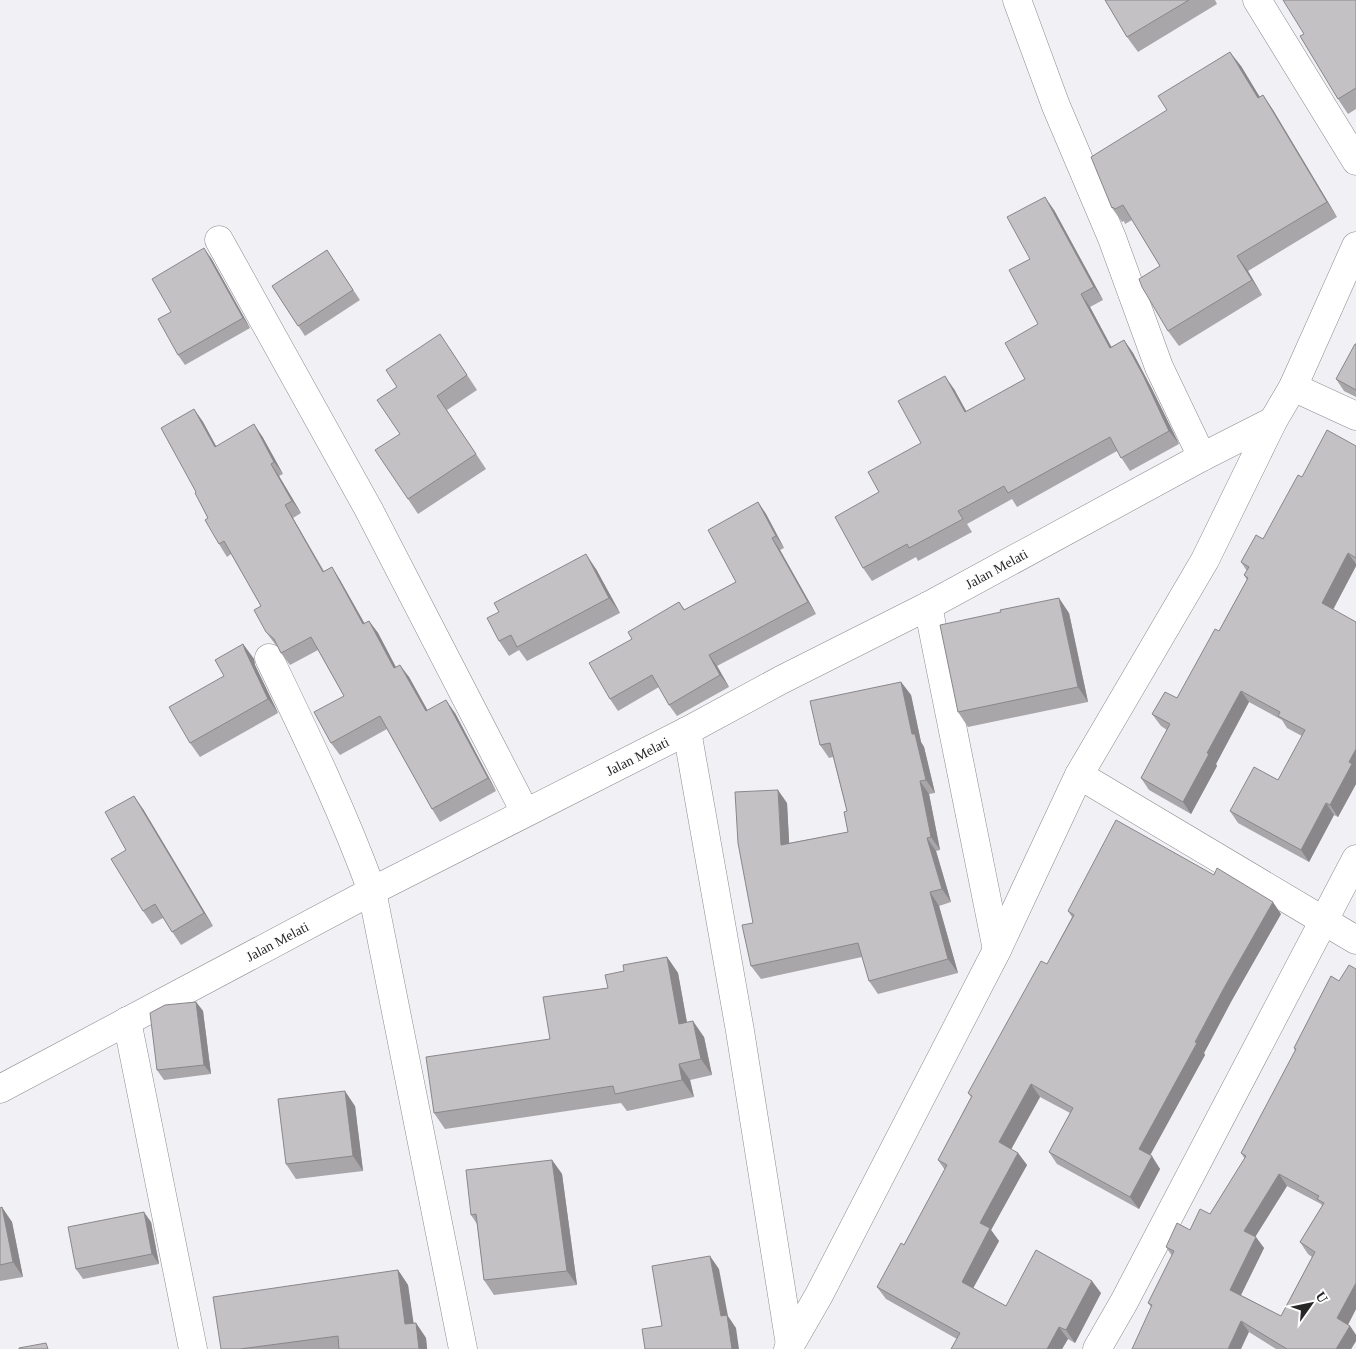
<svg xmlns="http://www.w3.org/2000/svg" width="1356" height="1349" font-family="'Times New Roman',serif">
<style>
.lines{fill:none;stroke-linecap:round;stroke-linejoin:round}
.street-casing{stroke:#8b8b8f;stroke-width:29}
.street{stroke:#fff;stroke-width:28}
.wall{fill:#a9a6a9;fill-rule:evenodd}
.shaded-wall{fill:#898789}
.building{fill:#c4c1c4;stroke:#898789;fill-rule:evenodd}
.labels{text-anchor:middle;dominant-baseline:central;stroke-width:4.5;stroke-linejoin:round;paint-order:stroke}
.street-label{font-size:14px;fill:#272728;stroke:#fefeff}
</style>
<rect width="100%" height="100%" fill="#f0f0f5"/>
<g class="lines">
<g class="street-casing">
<g id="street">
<polyline points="1017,0 1056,106 1112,238 1159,367 1202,457"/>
<polyline points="1257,0 1356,161"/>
<polyline points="219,240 369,510 525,812"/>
<polyline points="1293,387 1356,416"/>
<polyline points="928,606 997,950"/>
<path d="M269 658C306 735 343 811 372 891L463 1349"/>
<polyline points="687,731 740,1031 790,1345"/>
<polyline points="1079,775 1356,940"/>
<polyline points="127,1021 193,1349"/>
<path id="s1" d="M0 1089 372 891 687 731 781 680 928 606 1202 457 1273 421"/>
<polyline points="788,1349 819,1295 997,950 1079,775 1205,560 1273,421 1293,387 1356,246"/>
<polyline points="1097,1349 1124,1302 1356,859"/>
</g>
</g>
<use href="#street" class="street"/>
</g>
<g class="wall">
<polygon points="1105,0 1215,0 1217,4 1138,52 1127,37"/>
<polygon points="1356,0 1356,109 1348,114 1338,99 1304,34"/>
<polygon points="1241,66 1259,97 1263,95 1273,110 1337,217 1248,271 1262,295 1179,346 1168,331 1160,266 1132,220 1125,224 1124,221 1122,222 1112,208"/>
<polygon points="1054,210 1103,300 1090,307 1111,347 1124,340 1133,353 1152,389 1179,444 1130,471 1117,451 1017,507 1012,499 967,524 972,532 918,561 916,557 872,581 863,568 879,492 921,443 954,389 966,412 1025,379 1038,324 1030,259"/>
<polygon points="327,250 360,300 305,336 272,286"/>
<polygon points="211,258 250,328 185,365 178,355 171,312"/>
<polygon points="1356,344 1356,397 1344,391 1336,379"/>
<polygon points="450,349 477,390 447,410 486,469 418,514 408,499 400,434"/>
<polygon points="194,409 203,422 216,446 262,436 283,474 279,476 301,513 293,518 324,571 332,567 340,580 365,624 369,621 378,633 396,667 409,677 428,711 455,713 496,791 440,822 432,809 387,729 340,755 331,743 344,696 318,650 290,665 281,653 278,647 275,644 266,632 261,606 231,554 227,557 219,544 196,492"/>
<polygon points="1356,446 1356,566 1333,610 1356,622 1356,784 1338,817 1334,815 1309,862 1238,823 1230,811 1278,780 1302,736 1287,728 1282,720 1249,702 1216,764 1217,766 1191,814 1149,790 1141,778 1167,730 1161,726 1152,714 1177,698 1219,631 1247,580 1244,575 1247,571 1241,562 1263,539 1302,477"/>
<polygon points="758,502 766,514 784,548 780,550 816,614 717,666 729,687 677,716 669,705 659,687 618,711 610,699 632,639 679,602 685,610 736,582"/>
<polygon points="596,569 620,613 527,661 519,650 509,656 499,641"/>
<polygon points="1069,613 1088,702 968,727 958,712"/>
<polygon points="243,644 254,659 255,665 278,713 200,757 190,743 224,676"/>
<polygon points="901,682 911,695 921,742 924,747 935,793 929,794 940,850 936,851 951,902 939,906 958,973 878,994 869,981 862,957 761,979 751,966 753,923 787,803 789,843 848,832 847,811 833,757 829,758 820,745"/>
<polygon points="143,809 213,926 181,945 163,918 152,924 143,911 126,850"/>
<polygon points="1068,911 1281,914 1232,1000 1204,1053 1205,1055 1150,1155 1160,1169 1139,1209 1057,1164 1049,1152 1070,1113 1040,1097 1011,1149 1018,1153 1027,1165 991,1230 999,1241 973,1288 1006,1306 1101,1293 1075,1343 1068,1339 1062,1349 951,1349 957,1339 886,1299 877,1287 904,1245 945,1170 938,1160 971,1097 968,1093 1047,964 1072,917"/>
<polygon points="667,957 678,973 687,1022 704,1037 712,1075 690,1080 694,1097 627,1111 621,1103 445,1129 434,1113 550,1039 608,988 624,971"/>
<path d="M1331 976 1356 1309 1348 1325 1350 1326 1356 1335V1341L1351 1349H1276L1249 1332 1151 1307 1148 1303 1172 1256 1166 1247 1190 1230 1210 1214 1245 1159 1241 1153 1295 1051 1294 1048ZM1287 1186 1321 1204 1322 1206 1300 1242 1308 1254 1312 1257 1281 1316 1241 1295 1264 1248 1255 1237Z"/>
<polygon points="196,1002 203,1011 211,1074 164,1080 157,1070"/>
<polygon points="355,1106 363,1171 296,1179 286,1164"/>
<polygon points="552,1160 562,1174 577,1285 494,1295 484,1280 477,1224 471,1215"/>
<polygon points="0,1208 12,1222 23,1277 0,1281"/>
<polygon points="151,1222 159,1264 83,1279 76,1269"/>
<polygon points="398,1270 408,1285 413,1323 416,1323 426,1338 427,1349 221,1349"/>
</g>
<g class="shaded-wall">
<polygon points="1230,52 1241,66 1269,112 1258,98"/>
<polygon points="1263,95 1273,110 1337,217 1327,202"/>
<polygon points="1045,197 1054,210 1103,300 1094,287"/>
<polygon points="204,248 211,258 250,328 243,318"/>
<polygon points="1237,256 1248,271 1262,295 1252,280"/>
<polygon points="1081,294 1090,307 1119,361 1110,348"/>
<polygon points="1124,340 1133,353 1152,389 1179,444 1169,431"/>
<polygon points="945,376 954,389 974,425 965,412"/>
<polygon points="194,409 203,422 223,459 215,447"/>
<polygon points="254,424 262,436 283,474 274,462"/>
<polygon points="271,464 279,476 301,513 292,501"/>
<polygon points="758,502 766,514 784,548 776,536"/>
<polygon points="285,505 293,518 331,585 323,572"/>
<polygon points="772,538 780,550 816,614 808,602"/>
<polygon points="1348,553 1356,564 1356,566 1330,615 1322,603"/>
<polygon points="586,554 596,569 620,613 609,598"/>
<polygon points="332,567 340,580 372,637 363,624"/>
<polygon points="1059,598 1069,613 1088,702 1078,687"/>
<polygon points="369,621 378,633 403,681 394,668"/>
<polygon points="243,644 254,659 255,665 278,713 268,699 245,650"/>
<polygon points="709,655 717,666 729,687 720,675"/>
<polygon points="400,665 409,677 435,724 426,711"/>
<polygon points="901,682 911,695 921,742 924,747 935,793 926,780 912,734"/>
<polygon points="1241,691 1249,702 1216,764 1217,766 1191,814 1183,802 1207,753"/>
<polygon points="446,700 455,713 496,791 488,778"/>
<polygon points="1356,749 1356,784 1338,817 1330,805 1349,762"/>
<polygon points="920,781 929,794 940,850 931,837"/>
<polygon points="778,790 787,803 790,858 781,845"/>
<polygon points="134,796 143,809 213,926 204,913"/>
<polygon points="1326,803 1334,815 1309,862 1301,850"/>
<polygon points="927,838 936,851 951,902 942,889"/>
<polygon points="930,892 939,906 958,973 948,959"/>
<polygon points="1273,902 1281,914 1232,1000 1204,1053 1205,1055 1147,1161 1139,1149 1224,988"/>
<polygon points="667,957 678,973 690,1040 679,1024"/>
<polygon points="196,1002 203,1011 211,1074 204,1065"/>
<polygon points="693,1021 704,1037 712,1075 701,1059"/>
<polygon points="679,1064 690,1080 694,1097 682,1080"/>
<polygon points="1031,1084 1040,1097 1008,1155 999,1142"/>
<polygon points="345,1091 355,1106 363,1171 353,1156"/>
<polygon points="1018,1153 1027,1165 991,1230 999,1241 970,1294 962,1282 980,1223"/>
<polygon points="1152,1156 1160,1169 1139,1209 1130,1197"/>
<polygon points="552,1160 562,1174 577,1285 567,1271"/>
<polygon points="1279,1174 1287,1186 1252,1242 1244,1231"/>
<polygon points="2,1207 12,1222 23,1277 13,1262"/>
<polygon points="144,1212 151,1222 159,1264 152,1254"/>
<polygon points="1256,1237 1264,1248 1238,1301 1230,1290"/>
<polygon points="710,1256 719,1269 728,1316 736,1328 739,1349 732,1349 721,1316"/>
<polygon points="398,1270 408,1285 416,1339 405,1324"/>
<polygon points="1092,1281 1101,1293 1075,1343 1066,1330"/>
<polygon points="1356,1283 1356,1309 1345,1330 1337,1318"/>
<polygon points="1241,1321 1249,1332 1241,1349 1228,1349"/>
<polygon points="416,1323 426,1338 427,1349 419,1349"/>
<polygon points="1350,1326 1356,1335 1356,1341 1351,1349 1336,1349"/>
<polygon points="1059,1327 1068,1339 1062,1349 1047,1349"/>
</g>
<g class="building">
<polygon points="1105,0 1189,0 1127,37"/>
<polygon points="1283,0 1356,0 1356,88 1338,99 1300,36 1304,34"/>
<polygon points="1230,52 1258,98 1263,95 1327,202 1237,256 1252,280 1168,331 1142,287 1139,279 1160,266 1123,205 1115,209 1113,207 1112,208 1091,157 1167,110 1158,96"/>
<polygon points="1045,197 1094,287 1081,294 1110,348 1124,340 1143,375 1169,431 1121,458 1110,437 1008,493 1004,486 958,511 963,519 909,548 907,544 863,568 835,517 879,492 868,472 921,443 898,401 945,376 965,412 1025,379 1005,343 1038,324 1009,270 1030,259 1007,217"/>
<polygon points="204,248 243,318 178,355 158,319 171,312 152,279"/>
<polygon points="327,250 353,290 298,326 272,286"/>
<polygon points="440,334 467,375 437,396 476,454 408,499 375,450 400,434 377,400 397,387 386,370"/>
<polygon points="1355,344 1356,344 1356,390 1336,379"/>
<polygon points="194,409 215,447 254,424 274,462 271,464 292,501 285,505 323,572 332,567 363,624 369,621 394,668 400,665 426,711 446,700 488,778 432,809 380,716 331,743 314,712 344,696 311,637 281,653 274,639 266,632 254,610 261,606 224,541 219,544 205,520 208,518 195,493 196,492 161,428"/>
<polygon points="1327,430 1356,446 1356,558 1348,553 1322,603 1356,622 1356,749 1349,762 1352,764 1330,805 1326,803 1301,850 1230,811 1254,767 1278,780 1305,730 1278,716 1280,712 1241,691 1207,753 1209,754 1183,802 1141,778 1170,724 1152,714 1165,692 1177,698 1215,629 1219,631 1248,578 1244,575 1249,567 1241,562 1256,535 1263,539 1298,475 1302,477"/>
<polygon points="758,502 776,536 772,538 808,602 709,655 720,675 669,705 652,675 610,699 589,663 632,639 628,632 679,602 684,610 736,582 708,530"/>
<polygon points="586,554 609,598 517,647 511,635 499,641 487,618 499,612 494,603"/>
<polygon points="1059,598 1078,687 958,712 940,625 1001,612 1000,610"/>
<polygon points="243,644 245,650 268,699 190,743 169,707 224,676 215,660"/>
<polygon points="901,682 912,734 915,734 926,780 920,781 931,837 927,838 942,889 930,892 948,959 869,981 858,943 751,966 742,925 753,923 738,843 735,792 778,790 781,845 848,832 844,812 847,811 830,743 820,745 810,701"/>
<polygon points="134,796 204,913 172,932 155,904 143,911 111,859 126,850 105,812"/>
<polygon points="1116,820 1214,875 1217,868 1273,902 1224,988 1195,1042 1197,1043 1139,1149 1152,1156 1130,1197 1049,1152 1073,1108 1031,1084 999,1142 1018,1153 980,1223 990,1228 962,1282 1006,1306 1036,1250 1092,1281 1066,1330 1059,1327 1047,1349 951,1349 960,1333 877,1287 901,1243 904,1245 947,1165 938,1160 972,1096 968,1093 1041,961 1047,964 1074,915 1068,911"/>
<polygon points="667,957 679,1024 693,1021 701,1059 679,1064 682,1080 615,1094 613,1086 434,1113 426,1057 550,1039 543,997 608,988 605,975 624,971 623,965"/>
<path d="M1349 965 1356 969V1283L1337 1318 1350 1326 1336 1349H1287L1241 1321 1228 1349H1132L1152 1305 1148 1303 1174 1251 1166 1247 1177 1223 1190 1230 1200 1209 1210 1214 1246 1156 1241 1153 1296 1049 1294 1048 1331 976 1339 981ZM1279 1174 1319 1196 1317 1199 1324 1203 1300 1242 1315 1252 1281 1316 1230 1290 1256 1237 1244 1231Z"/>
<polygon points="196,1002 204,1065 157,1070 150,1013 165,1005"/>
<polygon points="345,1091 353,1156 286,1164 278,1099"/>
<polygon points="552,1160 567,1271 484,1280 476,1214 471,1215 466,1170"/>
<polygon points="2,1207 13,1262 0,1265 0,1208"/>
<polygon points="144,1212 152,1254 76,1269 68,1227"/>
<polygon points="710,1256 721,1316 727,1315 732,1349 645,1349 642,1329 662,1326 652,1266"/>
<polygon points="398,1270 405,1324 416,1323 419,1349 339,1349 338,1336 240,1349 221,1349 213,1297"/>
<polygon points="46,1343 48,1349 19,1349 19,1348"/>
</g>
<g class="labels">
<g class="street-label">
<text stroke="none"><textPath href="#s1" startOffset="1124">Jalan Melati</textPath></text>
<text stroke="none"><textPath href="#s1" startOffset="719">Jalan Melati</textPath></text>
<text stroke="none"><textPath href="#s1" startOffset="314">Jalan Melati</textPath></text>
</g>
</g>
<g transform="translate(1311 1304) rotate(57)" stroke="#fefeff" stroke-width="4" paint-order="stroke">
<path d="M0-4L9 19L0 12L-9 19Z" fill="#272728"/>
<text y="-8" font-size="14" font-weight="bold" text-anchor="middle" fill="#272728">U</text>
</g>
</svg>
